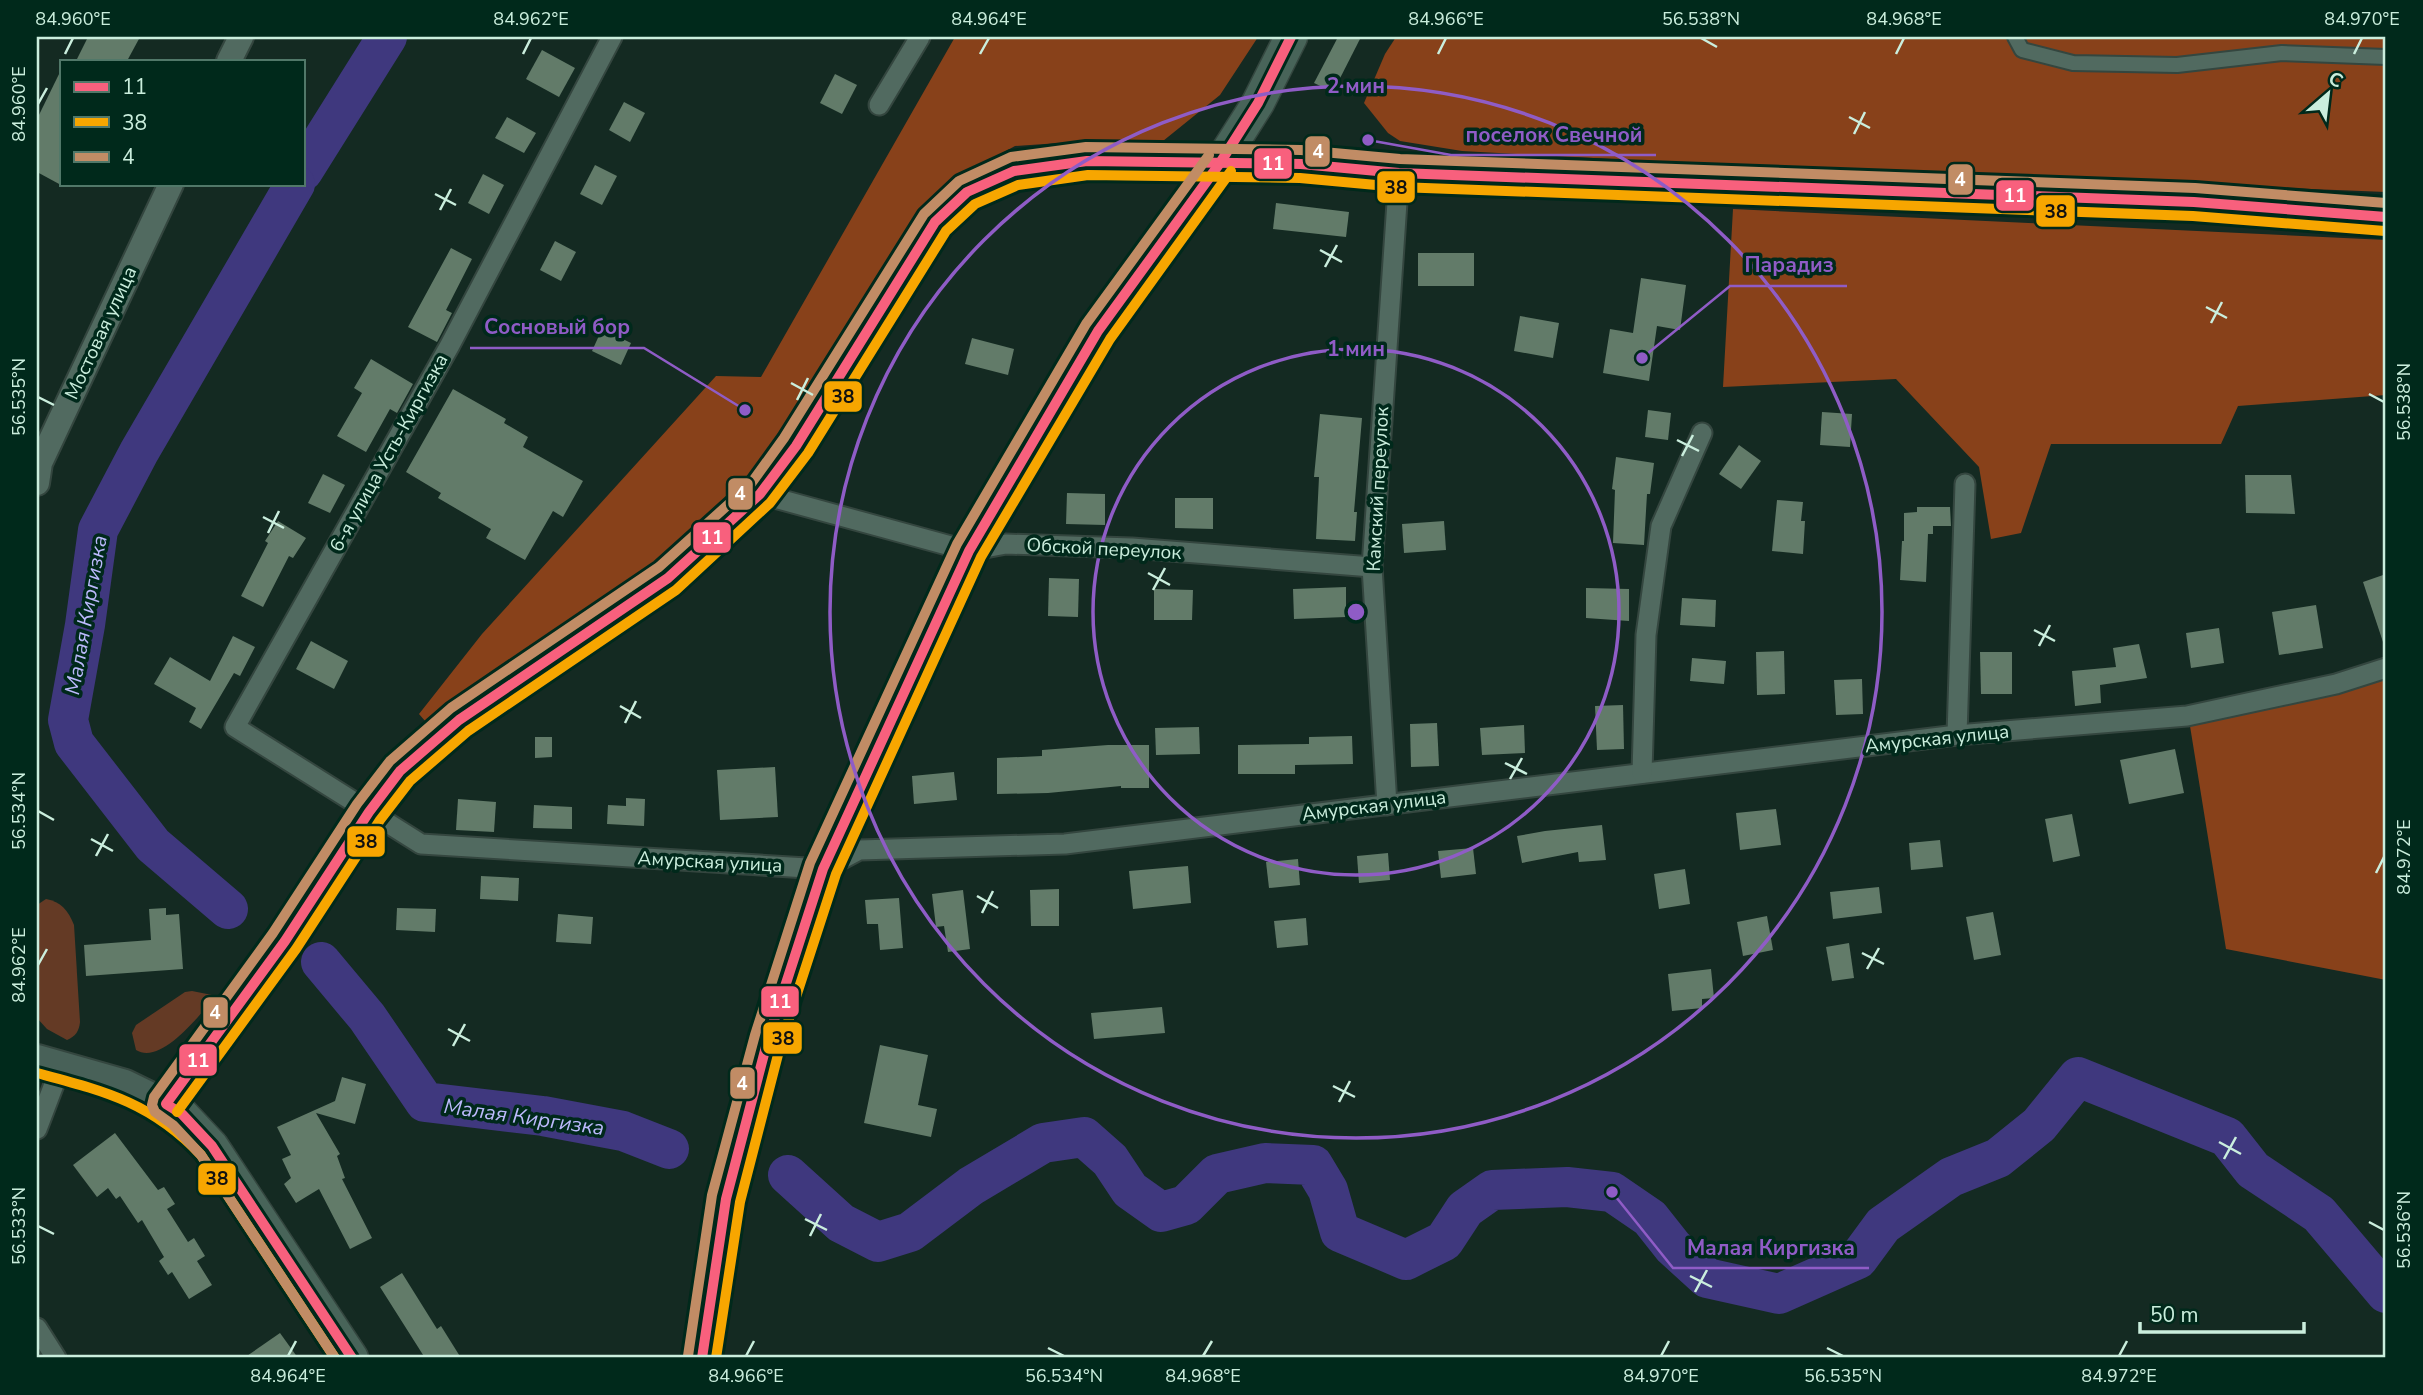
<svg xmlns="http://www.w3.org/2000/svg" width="2423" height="1395" font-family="'Nunito Sans',sans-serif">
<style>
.green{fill:#643a25}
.forest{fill:#88411a}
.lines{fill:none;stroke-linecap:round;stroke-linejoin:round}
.river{stroke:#3f387e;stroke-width:40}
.building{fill:#627b69}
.pedestrian-casing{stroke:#34463f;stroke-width:18}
.minor-casing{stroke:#34463f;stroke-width:23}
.tertiary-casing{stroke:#34463f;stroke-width:28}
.secondary-casing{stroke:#34463f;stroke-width:32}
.primary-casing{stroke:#34463f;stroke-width:35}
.pedestrian{stroke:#516a60;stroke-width:14}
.minor{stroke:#516a60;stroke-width:19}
.tertiary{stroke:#516a60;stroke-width:24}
.secondary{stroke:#486158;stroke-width:28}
.primary{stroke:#486459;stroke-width:32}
.bus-1-casing{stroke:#00291b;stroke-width:16}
.bus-2-casing{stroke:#00291b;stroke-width:16}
.bus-3-casing{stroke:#00291b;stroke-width:16}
.bus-1{stroke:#f8607d;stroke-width:10}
.bus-2{stroke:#f7a600;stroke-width:10}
.bus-3{stroke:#c18c65;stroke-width:10}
.ticks{fill:none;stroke:#caeedd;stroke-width:2.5}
.ring{fill:none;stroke:#8f5cc6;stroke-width:3.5}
.labels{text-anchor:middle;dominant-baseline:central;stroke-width:7;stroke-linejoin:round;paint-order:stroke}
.street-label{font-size:19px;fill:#caeedd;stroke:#00291b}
.water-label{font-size:21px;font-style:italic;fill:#bbb9fc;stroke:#00291b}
.centre{fill:#8f5cc6;stroke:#00291b;stroke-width:3.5}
.ring-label{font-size:21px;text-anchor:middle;font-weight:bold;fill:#8f5cc6;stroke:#00291b;stroke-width:7;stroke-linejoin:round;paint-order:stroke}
.leader{fill:none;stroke:#8f5cc6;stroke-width:2.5}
.callout-dot{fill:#8f5cc6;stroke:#00291b;stroke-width:2.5}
.callout-label{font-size:21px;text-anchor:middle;font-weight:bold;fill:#8f5cc6;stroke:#00291b;stroke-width:7;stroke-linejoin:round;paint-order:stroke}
.line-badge{stroke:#00291b;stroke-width:2.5}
.badge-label{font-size:19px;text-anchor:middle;font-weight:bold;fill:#fff}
.pale-badge-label{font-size:19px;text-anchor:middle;font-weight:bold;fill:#111}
.neatline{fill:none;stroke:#caeedd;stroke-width:2.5}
.ticks-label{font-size:18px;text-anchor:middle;fill:#caeedd}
</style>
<rect width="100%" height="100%" fill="#142a22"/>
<g class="green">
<path d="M46 899C61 902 68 910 74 925L80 1022C79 1031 76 1036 67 1040L47 1029 37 1018V905Z"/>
<path d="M192 991 217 996C200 1013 162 1066 136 1050L132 1033 136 1025 185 992Z"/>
</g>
<g class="forest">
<polygon points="955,37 1258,37 1220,95 1163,141 1088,141 1015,146 962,175 921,219 785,442 748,486 662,570 432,729 419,714 482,634 716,376 761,377"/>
<polygon points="1396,37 2386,37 2386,192 1740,166 1462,151 1400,141 1388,133 1364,103 1385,54"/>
<polygon points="1733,209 2386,240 2386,395 2238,406 2221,444 2051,444 2021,533 1991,539 1979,467 1896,379 1723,387"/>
<polygon points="2386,677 2386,980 2226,949 2190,726 2336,694"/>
</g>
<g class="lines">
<g class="river">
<polyline points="303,171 387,37"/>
<polyline points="228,909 153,845 74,743 68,720 85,625 98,530 139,452 295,184"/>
<polyline points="321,962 367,1017 425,1102 543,1116 623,1131 669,1149"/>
<polyline points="788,1175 841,1223 878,1242 910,1232 971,1186 1043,1143 1084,1137 1110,1160 1130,1190 1161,1212 1186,1205 1217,1174 1265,1163 1313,1165 1328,1190 1340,1232 1406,1260 1444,1241 1465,1209 1492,1190 1567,1187 1612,1192 1650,1218 1673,1247 1707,1278 1779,1294 1858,1259 1883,1225 1951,1177 1998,1158 2039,1125 2078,1077 2227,1137 2253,1170 2319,1214 2386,1293"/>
</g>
</g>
<g class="building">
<polygon points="88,37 140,37 127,61 76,61"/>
<polygon points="1338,37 1361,37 1333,92 1314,83"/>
<polygon points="542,50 575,68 559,97 526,79"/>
<polygon points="61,70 61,185 37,172 37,119"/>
<polygon points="835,74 857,85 842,114 820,103"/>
<polygon points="624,102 645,113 630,142 609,130"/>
<polygon points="507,117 536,133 524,153 495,138"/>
<polygon points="595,165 617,176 602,205 580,194"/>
<polygon points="483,174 504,185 489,214 468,203"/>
<polygon points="1276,203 1349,212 1346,237 1273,229"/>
<polygon points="555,241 576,252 561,281 540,270"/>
<polygon points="451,248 472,259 446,310 452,313 437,342 408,327"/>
<rect x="1418" y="253" width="56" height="33"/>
<polygon points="1641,278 1686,285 1680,330 1657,326 1649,381 1603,373 1610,329 1633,333"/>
<polygon points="1520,316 1559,323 1553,358 1514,351"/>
<polygon points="602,329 631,343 621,365 592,351"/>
<polygon points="972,338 1014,349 1008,375 965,364"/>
<polygon points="371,359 413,384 397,413 390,409 366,452 337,436 362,393 354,388"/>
<polygon points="453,389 506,419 504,423 528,437 523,447 583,481 563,517 553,511 525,560 486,538 491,529 438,498 441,493 406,472"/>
<polygon points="1648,410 1671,413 1668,440 1645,437"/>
<polygon points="1822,412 1852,414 1850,447 1820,445"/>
<polygon points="1320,414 1362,418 1354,512 1357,512 1355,541 1316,539 1319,477 1314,477"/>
<polygon points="1739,445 1761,461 1741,489 1719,474"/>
<polygon points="1616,457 1654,463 1650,494 1647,494 1644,545 1613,543 1615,490 1612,489"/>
<polygon points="323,474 345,485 330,513 308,503"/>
<polygon points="2245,475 2291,475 2295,514 2246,513"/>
<polygon points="1067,493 1105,494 1105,525 1066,524"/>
<polygon points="1175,498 1213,498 1213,529 1175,528"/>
<polygon points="1777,500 1803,502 1801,521 1805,521 1803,554 1772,551"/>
<polygon points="1917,507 1950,507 1951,526 1933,526 1933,534 1928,534 1926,582 1900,580 1902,541 1904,541 1904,513 1917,512"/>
<polygon points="278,521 306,538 293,558 289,556 263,607 241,596 268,543 265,541"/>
<polygon points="1444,521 1446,550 1404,553 1402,524"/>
<polygon points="2386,574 2386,642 2383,642 2363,582"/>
<polygon points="1049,578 1079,579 1078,617 1048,616"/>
<polygon points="1346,587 1346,617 1294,619 1293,589"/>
<polygon points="1586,588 1629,589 1629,621 1586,618"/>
<polygon points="1154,589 1193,590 1192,620 1154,620"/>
<polygon points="1682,598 1716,600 1715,627 1680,625"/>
<polygon points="2316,605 2323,648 2279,655 2272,612"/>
<polygon points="2219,628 2224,663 2191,668 2186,633"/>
<polygon points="233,636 255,647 240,676 234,673 201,729 189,722 196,708 154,684 170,657 210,681"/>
<polygon points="311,641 348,661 334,689 296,669"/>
<polygon points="2139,644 2147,678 2100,685 2101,703 2075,706 2072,671 2116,667 2113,648"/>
<polygon points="1784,651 1785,694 1757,695 1756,652"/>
<polygon points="1980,652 2012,652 2012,694 1981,694"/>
<polygon points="1692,658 1726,661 1724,684 1690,681"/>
<polygon points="1862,679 1863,714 1836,715 1834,680"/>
<polygon points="1623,705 1624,749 1597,750 1595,706"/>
<polygon points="1437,723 1439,766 1411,767 1410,724"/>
<polygon points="1524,725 1525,753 1482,755 1480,728"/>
<polygon points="1199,727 1200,754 1156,755 1155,728"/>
<polygon points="1352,736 1353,764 1295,765 1295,774 1238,774 1238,745 1309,744 1309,737"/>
<polygon points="535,737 552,737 552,757 535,758"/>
<polygon points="1108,745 1149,745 1149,788 1121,788 1121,786 1048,793 997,794 997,758 1042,756 1042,750"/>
<polygon points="2175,749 2184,793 2129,804 2120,760"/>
<polygon points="775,767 778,817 720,820 717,770"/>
<polygon points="954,772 957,800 914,804 912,776"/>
<polygon points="626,798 645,799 644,826 607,824 608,805 626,806"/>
<polygon points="458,799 496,802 494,832 456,830"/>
<polygon points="534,805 572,807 572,829 533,828"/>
<polygon points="1776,809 1781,845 1740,850 1736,813"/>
<polygon points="2072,814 2080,856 2053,862 2045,819"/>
<polygon points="1602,825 1606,860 1579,862 1578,852 1522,863 1517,836 1545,831"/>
<polygon points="1940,840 1943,867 1911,870 1909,843"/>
<polygon points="1473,848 1476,874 1441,878 1438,851"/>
<polygon points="1388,853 1390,880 1359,883 1357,856"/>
<polygon points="1298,859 1300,885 1269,888 1266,862"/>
<polygon points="1188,866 1191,903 1133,909 1129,871"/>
<polygon points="1685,869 1690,904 1659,909 1654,874"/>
<polygon points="481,876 519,878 518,901 480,899"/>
<polygon points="1879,887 1882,913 1833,919 1830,892"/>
<polygon points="1059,889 1059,926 1031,926 1030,890"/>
<polygon points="963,890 970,949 948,952 944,926 936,927 932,894"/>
<polygon points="899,898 903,948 880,950 878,924 867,924 865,900"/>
<polygon points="166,908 166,915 179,914 183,969 86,976 84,945 151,940 149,909"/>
<polygon points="397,908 436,909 435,932 396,930"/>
<polygon points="1993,912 2001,955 1974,960 1966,917"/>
<polygon points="558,914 593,917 591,944 556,942"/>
<polygon points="1767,916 1773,950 1743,956 1737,922"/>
<polygon points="1306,918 1308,945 1277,948 1274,921"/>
<polygon points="1849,943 1854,978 1832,981 1826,947"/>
<polygon points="1711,969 1714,998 1702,999 1702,1008 1672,1011 1668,974"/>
<polygon points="1162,1007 1165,1033 1094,1039 1091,1013"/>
<polygon points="880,1045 928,1055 918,1105 937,1109 931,1137 864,1123"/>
<polygon points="342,1077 366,1084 355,1124 316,1113 340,1154 337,1156 345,1178 342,1179 372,1238 350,1249 319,1189 296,1203 284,1184 291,1178 282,1159 291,1155 277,1127 335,1101"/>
<polygon points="115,1133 158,1190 164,1187 175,1204 167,1209 188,1242 194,1238 205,1256 197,1261 212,1285 189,1299 172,1272 168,1275 159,1261 164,1257 142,1220 138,1223 120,1196 116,1199 108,1188 97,1197 73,1165"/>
<polygon points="402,1273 437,1329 441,1326 461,1358 425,1358 380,1287"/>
<polygon points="280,1333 298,1358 244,1358"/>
</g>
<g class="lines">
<g class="pedestrian-casing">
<polyline id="pedestrian" points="2015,37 2022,50 2073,63 2177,65 2282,53 2386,57"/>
</g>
<g class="minor-casing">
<g id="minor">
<polyline points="612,37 450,345 235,727 421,844 823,869 859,850 1065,844 1957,735 2187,716 2336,684 2386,668"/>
<polyline points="879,105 920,37"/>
<polyline points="760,494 969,551 1006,544 1132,548 1372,567"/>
<polyline points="1957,735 1965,484"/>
<polyline points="1642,773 1646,635 1661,526 1702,433"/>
<polyline points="1387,805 1372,567 1399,173"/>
<polyline points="37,1129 61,1066"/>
<polyline points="37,1328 56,1358"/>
</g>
</g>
<g class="tertiary-casing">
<g id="tertiary">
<polyline points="229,61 241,37"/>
<polyline points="1220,163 1301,164 1399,173 2194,202 2386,217"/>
<polyline points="37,483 40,463 171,184"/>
</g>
</g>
<g class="secondary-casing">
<polyline id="secondary" points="37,1059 125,1084 166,1104"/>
</g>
<g class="primary-casing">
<g id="primary">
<polyline points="352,1358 212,1146 182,1114 166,1104 285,941 369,812 400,771 459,720 668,578 760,494 796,446 935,222 967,192 1014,171 1087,161 1220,163"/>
<polyline points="702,1358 726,1199 768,1039 823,869 969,551 1098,331 1220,163 1258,103 1291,37"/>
</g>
</g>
<use href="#pedestrian" class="pedestrian"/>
<use href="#minor" class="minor"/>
<use href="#tertiary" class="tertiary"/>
<use href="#secondary" class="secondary"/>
<use href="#primary" class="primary"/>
<g class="bus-1-casing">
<g id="bus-1">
<polyline points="352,1358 212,1146 182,1114 166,1104 285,941 369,812 400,771 459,720 668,578 760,494 796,446 935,222 967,192 1014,171 1087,161 1301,164 1399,173 2194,202 2386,217"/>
<polyline points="702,1358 726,1199 768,1039 823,869 969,551 1098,331 1220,163 1258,103 1291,37"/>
</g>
</g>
<g class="bus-2-casing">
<g id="bus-2">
<path d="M37 1073C104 1091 151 1102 201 1155L335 1358"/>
<polyline points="177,1112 296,949 380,820 410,781 468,731 676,590 770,503 808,453 946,231 975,204 1018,185 1088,175 1300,178 1398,187 2193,216 2385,231"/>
<polyline points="716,1358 740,1202 781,1043 836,874 981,557 1110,339 1231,171"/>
</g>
</g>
<g class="bus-3-casing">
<g id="bus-3">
<polyline points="688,1356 712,1195 755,1035 810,863 957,544 1086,324 1209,155"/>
<polyline points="335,1358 201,1155 173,1125 155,1112 152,1105 154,1097 273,933 357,804 390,761 451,708 659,567 750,485 784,438 924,214 959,181 1011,157 1086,147 1301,150 1400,159 2195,188 2386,203"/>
</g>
</g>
<use href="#bus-1" class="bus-1"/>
<use href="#bus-2" class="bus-2"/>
<use href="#bus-3" class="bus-3"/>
</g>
<path class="ticks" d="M1701 38 1717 47M65 54 73 38M523 54 531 38M980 54 989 38M1438 54 1446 38M1896 54 1904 38M2354 54 2362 38M38 104 47 88M1849 117 1870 128M1854 134 1865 112M435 194 456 205M440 210 451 189M1320 250 1342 262M1325 267 1337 245M2206 307 2227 318M2211 323 2222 302M791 383 813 395M2369 394 2384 402M38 397 54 405M797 400 808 378M1677 440 1699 451M1682 456 1693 435M263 517 284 528M268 533 279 511M1148 573 1170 585M1153 590 1165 568M2034 630 2055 641M2039 646 2050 625M620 706 641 718M625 723 636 701M1505 763 1527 774M1510 779 1522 758M38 811 54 820M91 839 113 851M96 856 108 834M2376 873 2384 857M977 896 998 908M982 913 993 891M1862 953 1884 964M38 965 47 949M1867 969 1879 948M448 1029 470 1041M453 1046 465 1024M1333 1086 1355 1097M1339 1102 1350 1081M2219 1142 2241 1154M2224 1159 2236 1137M805 1219 827 1230M2369 1222 2384 1230M38 1226 54 1234M810 1236 821 1214M1690 1276 1712 1287M1695 1292 1707 1270M1048 1348 1064 1356M1827 1348 1843 1356M288 1356 296 1341M746 1356 754 1341M1203 1356 1212 1341M1661 1356 1669 1341M2119 1356 2127 1341"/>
<g class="ring">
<circle cx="1356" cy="612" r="263"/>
<circle cx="1356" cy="612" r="526"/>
</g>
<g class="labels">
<g class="street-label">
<text transform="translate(101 333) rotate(-65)">Мостовая улица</text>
<text transform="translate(389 453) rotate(-61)">6-я улица Усть-Киргизка</text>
<text transform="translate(1378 489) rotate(-87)">Камский переулок</text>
<text transform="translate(1104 549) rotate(3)">Обской переулок</text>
<text transform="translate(1937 739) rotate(-6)">Амурская улица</text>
<text transform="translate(1374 806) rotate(-7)">Амурская улица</text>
<text transform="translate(710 862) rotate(3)">Амурская улица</text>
</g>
<g class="water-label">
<text transform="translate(86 615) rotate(-80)">Малая Киргизка</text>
<text transform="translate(524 1117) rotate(8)">Малая Киргизка</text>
</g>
</g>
<circle cx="1356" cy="612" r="10" class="centre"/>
<g class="ring-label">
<text x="1356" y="93">2 мин</text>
<text x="1356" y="356">1 мин</text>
</g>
<path class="leader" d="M1368 140L1451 155H1656M1642 358L1730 286H1847M745 410L644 348H470M1612 1192L1673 1268H1869"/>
<g class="callout-dot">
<circle cx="1368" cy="140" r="7"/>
<circle cx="1642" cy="358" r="7"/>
<circle cx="745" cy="410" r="7"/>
<circle cx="1612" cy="1192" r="7"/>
</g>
<g class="callout-label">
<text x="1554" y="142">поселок Свечной</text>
<text x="1789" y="272">Парадиз</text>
<text x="557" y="334">Сосновый бор</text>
<text x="1771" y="1255">Малая Киргизка</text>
</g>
<g class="line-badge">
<rect x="1304" y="135" width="27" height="33" rx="7" fill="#c18c65"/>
<rect x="1253" y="147" width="40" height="33" rx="7" fill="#f8607d"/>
<rect x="1947" y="163" width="27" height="33" rx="7" fill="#c18c65"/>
<rect x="1376" y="170" width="40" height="34" rx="7" fill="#f7a600"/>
<rect x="1995" y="179" width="40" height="33" rx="7" fill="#f8607d"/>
<rect x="2035" y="194" width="41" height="34" rx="7" fill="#f7a600"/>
<rect x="823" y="380" width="40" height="33" rx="7" fill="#f7a600"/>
<rect x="727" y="477" width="27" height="34" rx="7" fill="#c18c65"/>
<rect x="692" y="521" width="40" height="33" rx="7" fill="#f8607d"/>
<rect x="346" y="825" width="40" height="33" rx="7" fill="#f7a600"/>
<rect x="760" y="985" width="40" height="33" rx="7" fill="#f8607d"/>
<rect x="202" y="996" width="27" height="33" rx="7" fill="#c18c65"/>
<rect x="762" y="1021" width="41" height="34" rx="7" fill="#f7a600"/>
<rect x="178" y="1043" width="40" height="34" rx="7" fill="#f8607d"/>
<rect x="729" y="1066" width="27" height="34" rx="7" fill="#c18c65"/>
<rect x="197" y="1162" width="40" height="34" rx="7" fill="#f7a600"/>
</g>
<g class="badge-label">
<text x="1318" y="158">4</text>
<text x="1273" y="170">11</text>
<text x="1960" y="186">4</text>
<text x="2015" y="202">11</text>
<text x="740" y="500">4</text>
<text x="712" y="544">11</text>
<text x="780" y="1008">11</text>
<text x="215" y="1019">4</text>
<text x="198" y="1067">11</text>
<text x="742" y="1090">4</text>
</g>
<g class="pale-badge-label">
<text x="1396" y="194">38</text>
<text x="2056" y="218">38</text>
<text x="843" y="403">38</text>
<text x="366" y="848">38</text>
<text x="783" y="1045">38</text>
<text x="217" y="1185">38</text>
</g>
<rect width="2423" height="1395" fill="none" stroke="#00291b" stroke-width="77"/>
<rect x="60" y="60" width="245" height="126" fill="#00291b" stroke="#517869" stroke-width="2"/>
<rect x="74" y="82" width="35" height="10" fill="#f8607d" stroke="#517869" stroke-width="2"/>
<text x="122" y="94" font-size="21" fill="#caeedd">11</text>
<rect x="74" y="117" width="35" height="10" fill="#f7a600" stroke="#517869" stroke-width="2"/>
<text x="122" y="130" font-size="21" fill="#caeedd">38</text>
<rect x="74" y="152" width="35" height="10" fill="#c18c65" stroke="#517869" stroke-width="2"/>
<text x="122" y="164" font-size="21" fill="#caeedd">4</text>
<g transform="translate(2328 94) rotate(28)" stroke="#00291b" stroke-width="5" paint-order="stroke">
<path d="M0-5L12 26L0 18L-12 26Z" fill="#caeedd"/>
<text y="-10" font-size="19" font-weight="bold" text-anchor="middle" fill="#caeedd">С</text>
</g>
<path d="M2140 1322v10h164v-10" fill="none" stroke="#caeedd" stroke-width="3.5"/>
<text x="2150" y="1322" font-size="21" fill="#caeedd" stroke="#00291b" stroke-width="5" paint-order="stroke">50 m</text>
<rect x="38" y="38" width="2346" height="1318" class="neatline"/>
<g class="ticks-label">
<text x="73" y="25">84.960°E</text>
<text x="531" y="25">84.962°E</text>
<text x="989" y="25">84.964°E</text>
<text x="1446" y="25">84.966°E</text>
<text x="1701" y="25">56.538°N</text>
<text x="1904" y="25">84.968°E</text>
<text x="2362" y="25">84.970°E</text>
<text transform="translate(19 104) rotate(-90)" y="6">84.960°E</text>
<text transform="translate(19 397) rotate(-90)" y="6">56.535°N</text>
<text transform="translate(2404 402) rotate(-90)" y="6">56.538°N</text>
<text transform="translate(19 811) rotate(-90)" y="6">56.534°N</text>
<text transform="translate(2404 857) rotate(-90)" y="6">84.972°E</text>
<text transform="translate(19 965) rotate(-90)" y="6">84.962°E</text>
<text transform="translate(19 1226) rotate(-90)" y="6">56.533°N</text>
<text transform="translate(2404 1230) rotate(-90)" y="6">56.536°N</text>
<text x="288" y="1382">84.964°E</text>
<text x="746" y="1382">84.966°E</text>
<text x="1064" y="1382">56.534°N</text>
<text x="1203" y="1382">84.968°E</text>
<text x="1661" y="1382">84.970°E</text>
<text x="1843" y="1382">56.535°N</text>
<text x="2119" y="1382">84.972°E</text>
</g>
</svg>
